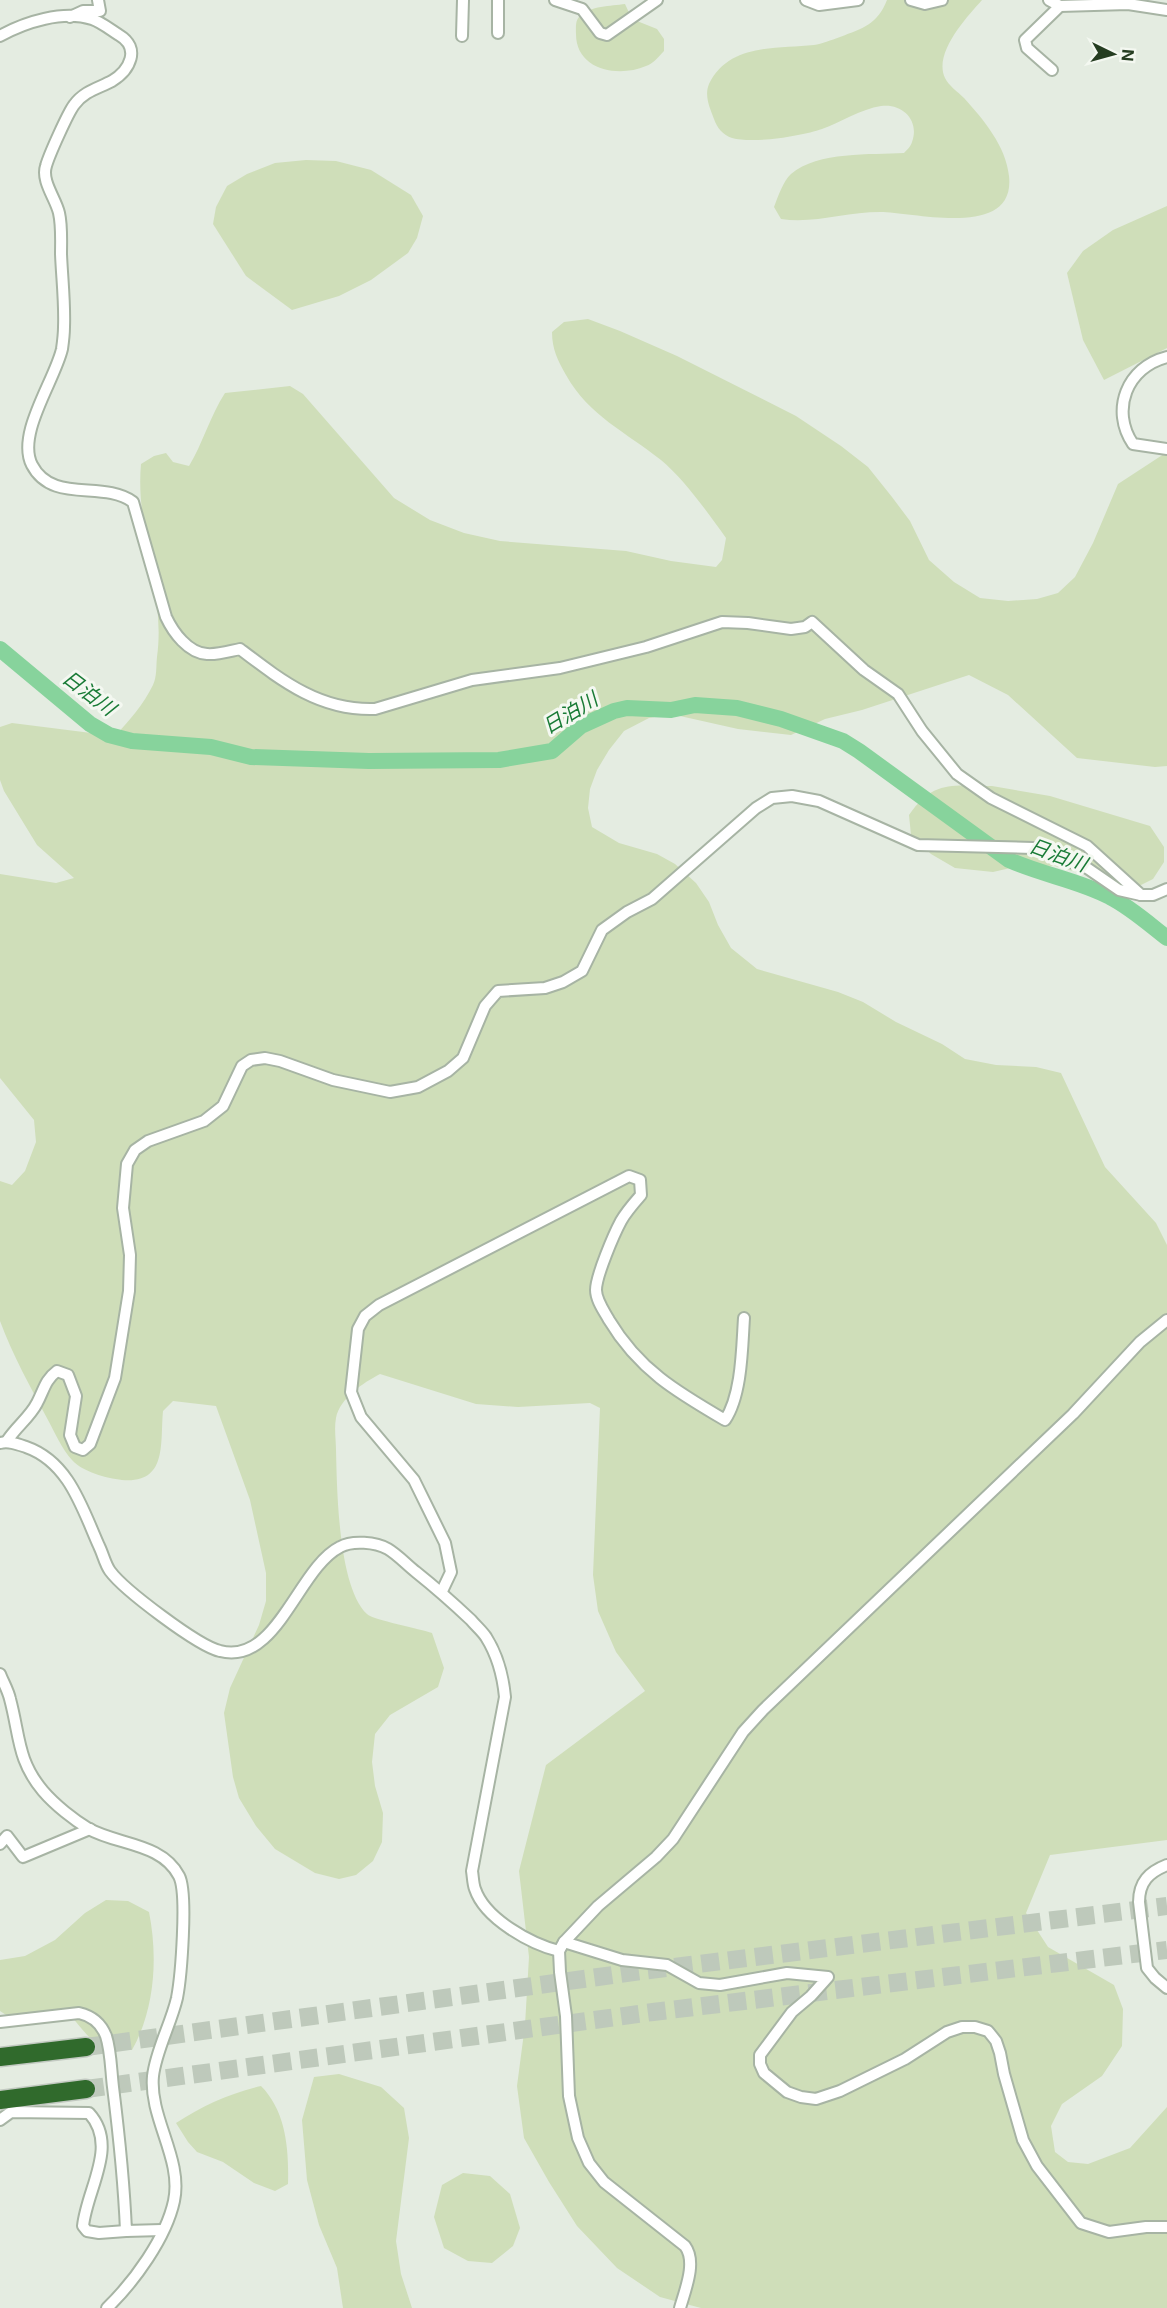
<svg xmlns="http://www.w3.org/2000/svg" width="1167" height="2308" font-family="Inter,'Noto Sans JP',sans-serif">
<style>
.green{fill:#cfdeb9}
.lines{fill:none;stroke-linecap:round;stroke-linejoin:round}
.river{stroke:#87d39c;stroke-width:16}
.highway-tunnel{stroke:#bec9bb;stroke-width:18;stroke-dasharray:18 9;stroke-linecap:butt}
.street-casing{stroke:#a7b4a4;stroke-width:14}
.highway-casing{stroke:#c2c9c1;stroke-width:21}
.street{stroke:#fff;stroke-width:10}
.highway{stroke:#306a2c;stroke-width:18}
.labels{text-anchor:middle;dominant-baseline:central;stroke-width:6;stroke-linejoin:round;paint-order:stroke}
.water-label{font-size:20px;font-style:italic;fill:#197b36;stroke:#f4f8f1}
</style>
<rect width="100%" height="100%" fill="#e4ece1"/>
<g class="green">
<path d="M887 0H982C967 17 933 53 945 78 948 85 958 92 964 98 983 119 1006 146 1009 176 1016 240 914 212 880 212 846 212 814 224 781 219L774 207C778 197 783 181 791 174 818 151 871 155 904 153 907 150 911 146 912 142 920 120 902 103 881 106 861 109 841 122 822 129 802 136 753 144 732 138 723 135 717 128 714 119 710 108 704 96 709 84 729 43 777 49 814 45 822 44 831 40 840 37 863 28 877 25 887 0Z"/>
<path d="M625 4 632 19 657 29 664 39V51C659 56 653 64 646 66 618 78 576 70 576 34 576 28 575 20 580 16 590 6 611 6 625 4Z"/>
<polygon points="306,160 336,161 371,170 411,195 423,216 417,238 408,253 371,280 339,296 292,310 246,276 213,224 216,207 227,186 247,174 275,163"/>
<polygon points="1167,206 1167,348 1104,380 1083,340 1067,273 1083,251 1113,230"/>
<path d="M588 319 620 331 677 356 796 416 841 446 868 467 892 497 910 521 929 560 954 582 980 598 1008 601 1037 599 1058 593 1075 577 1093 543 1118 484 1167 452V766L1155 767 1077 758 1008 695 969 675 862 710 825 719 791 735 738 729 671 714 649 718 624 731 609 750 597 770 590 789 588 808 592 827 619 843 657 854 675 864 696 883 709 902 718 925 731 948 757 969 838 992 863 1002 896 1022 942 1044 965 1059 996 1065 1036 1067 1061 1073 1105 1167 1156 1223 1167 1245V1840L1050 1855 1026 1913 1048 1947 1114 1985 1123 2009 1122 2046 1102 2076 1062 2104 1051 2126 1055 2152 1068 2162 1088 2164 1130 2148 1167 2107V2308H701L660 2297 617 2268 577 2226 549 2182 524 2138 517 2086 525 2025 529 1957 519 1871 546 1765 645 1691 616 1652 598 1611 593 1575 600 1408 590 1403 518 1407 476 1404 380 1374C363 1383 340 1398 336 1418 334 1428 336 1440 336 1450 337 1489 338 1587 367 1614 373 1620 421 1629 432 1633L444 1668 438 1687 390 1715 375 1734 372 1762 375 1786 383 1813 382 1842 373 1861 356 1875 339 1879 315 1873 275 1849 256 1826 239 1798 233 1777 224 1713 230 1688 259 1625 266 1601V1573L250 1500 216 1406 173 1401 163 1411C160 1443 168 1484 122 1480 106 1478 83 1472 72 1460 62 1449 55 1433 48 1420 31 1388 13 1356 0 1321V1181L12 1185 25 1171 36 1142 34 1120 0 1078V874L56 883 74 878 37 845 4 791 0 780V727L12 723 115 736C130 720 143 705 153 685 157 677 156 666 157 657 166 592 135 530 141 464L154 456 166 453 173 462 189 466C203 443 210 416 225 393L290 386 303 394 394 498 430 520 464 533 500 541 626 551 671 561 716 567 722 560 726 538C709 514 683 478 661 460 626 432 589 416 566 375 558 361 552 349 552 332L564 322Z"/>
<path d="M992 786 1050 796 1150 826 1164 847V862L1153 879 1139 886 1119 884 1055 866 1023 865 993 872 955 868 931 854 911 835 909 815C934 779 953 786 992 786Z"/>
<path d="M106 1900 128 1901 149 1912C158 1957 155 2009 132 2050 96 2050 93 2042 71 2016 39 2022 30 2031 0 2011V1960L25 1956 55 1940 85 1913Z"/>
<polygon points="339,2074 381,2087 404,2108 409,2138 396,2241 401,2274 412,2308 343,2308 337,2268 319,2225 307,2180 302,2120 314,2077"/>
<path d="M261 2086C286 2111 289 2149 288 2184L275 2191 254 2183 223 2162 197 2152 188 2142 176 2123C202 2106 230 2093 261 2086Z"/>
<polygon points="463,2173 490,2176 510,2194 520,2228 513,2246 492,2263 468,2261 444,2248 434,2217 442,2185"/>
</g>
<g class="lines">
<path class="river" d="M0 649 90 724 109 735 132 741 211 747 251 757 369 761 499 760 552 751 581 726 614 711 627 708 671 710 695 705 737 708 781 719 843 741 859 751 1009 860C1042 875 1078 880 1110 897 1130 907 1149 924 1167 938"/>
<g class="highway-tunnel">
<polyline points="86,2047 642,1971 1167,1906"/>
<polyline points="86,2089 653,2012 1167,1950"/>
</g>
<g class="street-casing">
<g id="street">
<polyline points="555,0 582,9 600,33 607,35 657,0"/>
<polyline points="806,0 819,5 858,0"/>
<polyline points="911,0 925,4 942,0"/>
<polyline points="1049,0 1060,6 1128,4 1167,10"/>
<polyline points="70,17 83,11 100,11 98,0"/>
<polyline points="498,33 498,0"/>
<path d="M0 36C25 22 63 10 92 19 101 22 111 30 119 35 141 48 130 70 112 81 99 88 84 91 74 105 68 113 49 155 46 166 41 181 56 199 59 213 62 226 61 241 61 254 62 278 65 303 64 327 64 334 63 342 62 349 55 380 16 434 32 465 52 504 103 480 133 502L166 617C173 632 188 653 207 654 217 655 230 651 240 649 282 681 320 711 375 709L472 680 560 668 646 647 722 622 748 623 791 629 805 627 812 622 864 670 898 694 922 731 957 774 991 798 1087 846 1141 895"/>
<polyline points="462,36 463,0"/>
<polyline points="1052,70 1027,48 1025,40 1060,6"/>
<path d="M1167 357C1127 367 1110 410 1133 444L1167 449"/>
<path d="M7 1441C16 1427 30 1417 37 1403 44 1390 45 1380 57 1371L68 1375 76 1396 70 1435 75 1447 83 1450 90 1444 115 1378 129 1291 130 1255 123 1208 127 1164 135 1150 148 1141 204 1121 223 1106 242 1066 251 1060 265 1058 280 1061 333 1080 390 1092 418 1087 448 1071 463 1058 485 1006 498 991 545 988 563 982 582 971 602 930 627 912 652 899 756 808 772 798 792 796 819 801 918 845 1033 848 1087 868 1119 890 1141 895H1153L1167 889"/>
<path d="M0 1443C9 1441 17 1444 26 1447 69 1462 82 1508 99 1546 103 1554 105 1564 110 1571 124 1590 198 1646 220 1651 277 1666 298 1568 340 1547 352 1540 376 1542 388 1549 398 1555 407 1565 416 1572 436 1588 453 1603 471 1620 476 1626 482 1631 486 1637 498 1656 503 1676 505 1697L472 1871C473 1877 473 1884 475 1889 485 1919 531 1944 559 1951"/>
<path d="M442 1591 451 1572 445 1543 414 1480 361 1417 351 1392 358 1329 365 1316 379 1305 629 1176 640 1180 641 1195C634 1203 626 1212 621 1221 614 1234 596 1276 596 1290 596 1300 604 1311 609 1320 639 1370 677 1392 725 1420 742 1395 742 1347 744 1318"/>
<path d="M0 1674C3 1682 8 1690 10 1699 20 1736 17 1760 43 1791 55 1805 74 1820 89 1829 118 1845 162 1843 179 1876 188 1893 181 1977 177 1998 171 2024 156 2050 153 2076 149 2118 183 2159 174 2201 166 2238 134 2282 107 2308"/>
<polyline points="0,1844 7,1836 23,1857 90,1829"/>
<path d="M1167 1865C1149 1872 1139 1882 1139 1902L1147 1968 1155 1978 1167 1988"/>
<polyline points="564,1942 622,1960 667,1965 699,1983 720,1985 787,1973 828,1977 811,1996 792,2012 760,2055 760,2064 764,2073 787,2092 801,2097 816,2099 840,2091 905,2059 947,2032 962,2027 975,2027 988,2031 996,2041 1000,2053 1004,2074 1023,2140 1037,2166 1081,2223 1109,2232 1146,2227 1167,2227"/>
<path d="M0 2022 79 2013C92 2016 101 2023 106 2036 111 2051 111 2071 113 2087 119 2135 124 2182 126 2231L162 2230"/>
<path d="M0 2120 11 2112 89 2113C119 2146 87 2188 83 2226L87 2231 99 2233 126 2231"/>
<path d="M680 2308C685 2290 697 2262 685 2246L604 2182 589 2163 578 2138 569 2096 566 2016 560 1972 559 1951 564 1942 598 1906 656 1857 673 1839 743 1732 763 1710 1073 1414 1140 1342 1167 1320"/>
</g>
</g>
<g class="highway-casing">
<g id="highway">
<polyline points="0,2057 86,2047"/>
<polyline points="0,2100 86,2089"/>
</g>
</g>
<use href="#street" class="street"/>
<use href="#highway" class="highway"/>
</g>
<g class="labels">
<g class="water-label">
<text transform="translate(89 693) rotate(37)">日泊川</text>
<text transform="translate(570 713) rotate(-31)">日泊川</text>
<text transform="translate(1058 855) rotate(20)">日泊川</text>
</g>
</g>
<g transform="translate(1113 54) rotate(95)" stroke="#f4f8f1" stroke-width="4.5" paint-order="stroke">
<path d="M0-4.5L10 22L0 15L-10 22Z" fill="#253d21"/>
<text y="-9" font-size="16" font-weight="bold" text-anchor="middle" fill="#253d21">N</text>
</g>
</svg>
